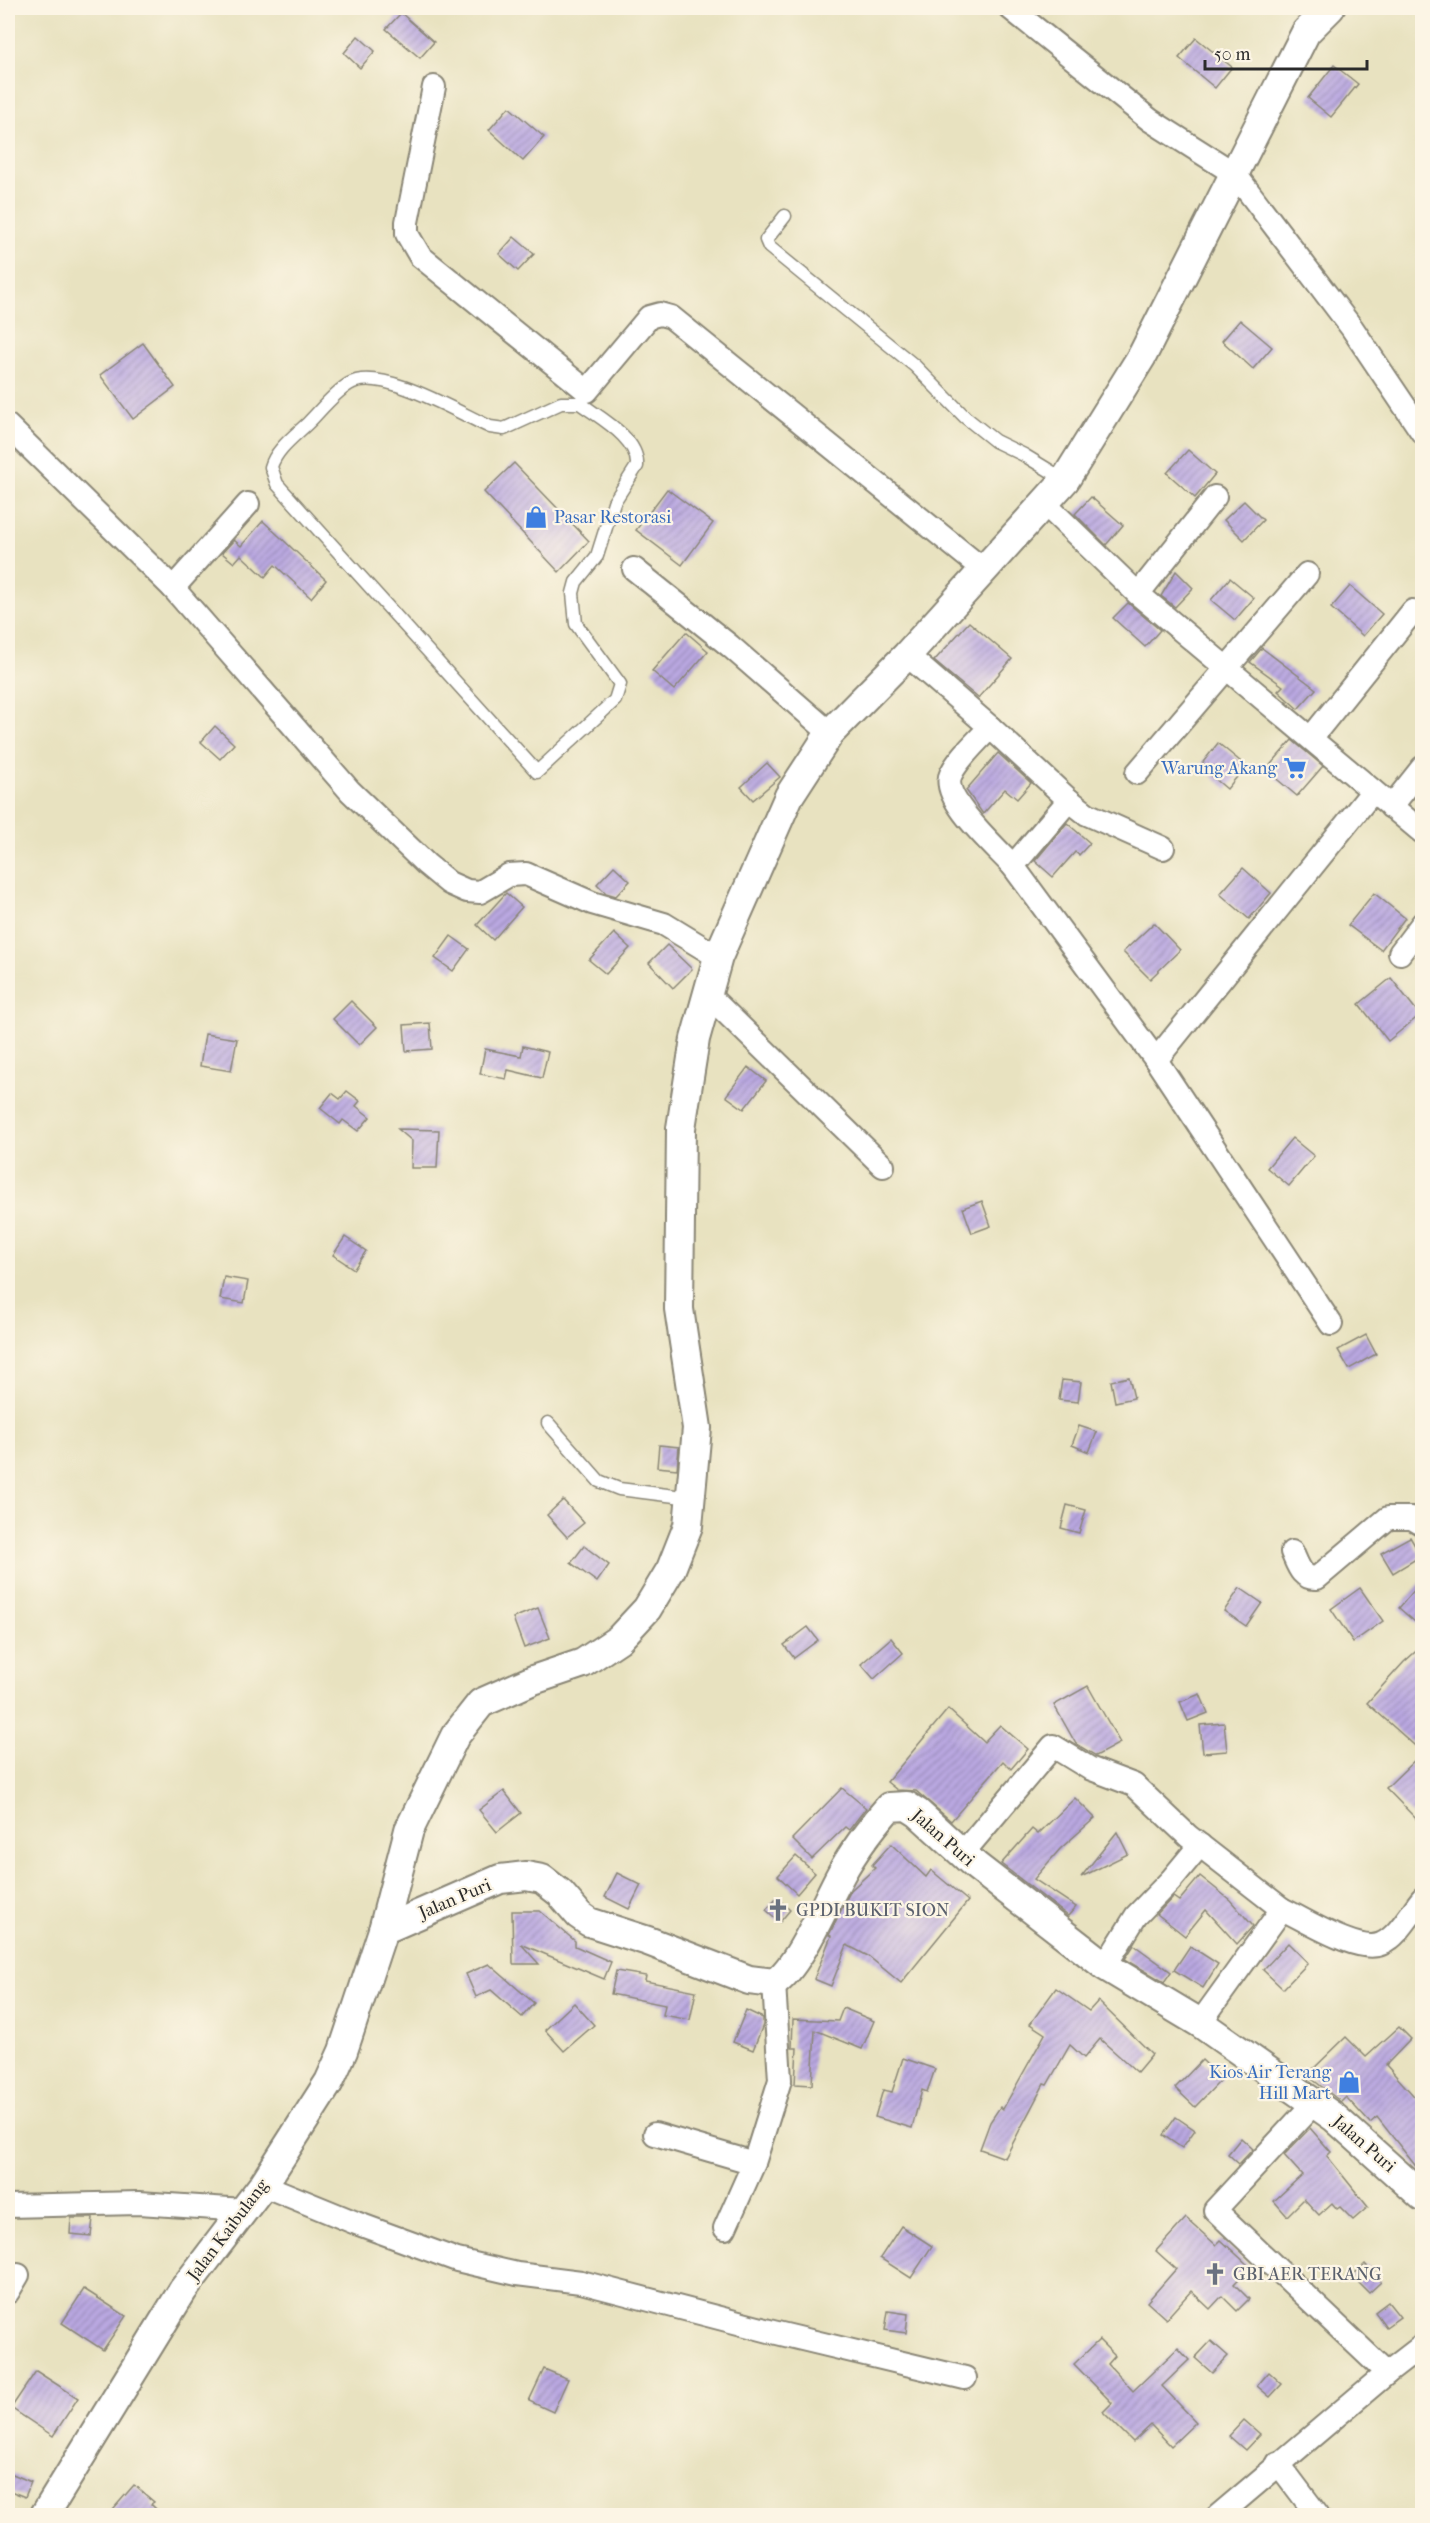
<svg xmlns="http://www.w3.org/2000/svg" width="1430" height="2523" font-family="'IM FELL French Canon',serif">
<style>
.building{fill:url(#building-hatch)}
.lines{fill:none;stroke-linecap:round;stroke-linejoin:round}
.service-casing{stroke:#8a8676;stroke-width:15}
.minor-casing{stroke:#8a8676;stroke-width:26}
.tertiary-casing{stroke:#8a8676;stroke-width:32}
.service{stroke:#fff;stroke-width:12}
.minor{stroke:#fff;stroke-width:22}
.tertiary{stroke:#fff;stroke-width:28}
.labels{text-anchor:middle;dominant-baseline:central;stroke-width:4.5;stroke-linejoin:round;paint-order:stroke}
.shop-label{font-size:18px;fill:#366cbe;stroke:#fcf5e5;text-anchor:end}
.street-label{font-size:18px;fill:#2b2b2b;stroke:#fcf5e5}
.worship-label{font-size:18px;fill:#5b616d;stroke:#fcf5e5;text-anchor:start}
</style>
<defs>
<pattern id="building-hatch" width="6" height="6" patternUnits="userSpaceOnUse" patternTransform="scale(1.5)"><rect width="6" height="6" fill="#baa8e1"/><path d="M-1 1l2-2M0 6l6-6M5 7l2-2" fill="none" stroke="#9789b7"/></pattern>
</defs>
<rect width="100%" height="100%" fill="#fcf5e5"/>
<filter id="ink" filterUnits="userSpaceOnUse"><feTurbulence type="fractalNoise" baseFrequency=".0167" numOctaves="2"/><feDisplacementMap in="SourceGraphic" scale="12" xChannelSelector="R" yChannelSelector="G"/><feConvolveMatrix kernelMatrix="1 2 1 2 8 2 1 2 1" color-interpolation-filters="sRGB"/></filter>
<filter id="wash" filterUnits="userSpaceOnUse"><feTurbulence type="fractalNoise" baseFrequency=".008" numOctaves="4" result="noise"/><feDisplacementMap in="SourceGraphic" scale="24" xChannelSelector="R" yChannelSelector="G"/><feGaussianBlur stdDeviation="1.35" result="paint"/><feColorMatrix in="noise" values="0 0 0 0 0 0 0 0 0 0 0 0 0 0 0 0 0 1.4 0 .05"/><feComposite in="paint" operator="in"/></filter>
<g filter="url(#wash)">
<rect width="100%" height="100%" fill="#e8e2c0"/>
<g id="blocks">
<g class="building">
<polygon points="401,13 434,42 420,58 386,29"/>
<polygon points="358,36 375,51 360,68 344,53"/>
<polygon points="1196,38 1232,67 1215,88 1179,58"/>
<polygon points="1334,65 1358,84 1331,117 1308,98"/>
<polygon points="509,107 544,137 523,161 489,130"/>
<polygon points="514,237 534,254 518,271 499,254"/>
<polygon points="1240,320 1272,347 1253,369 1222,341"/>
<polygon points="143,343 175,387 133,419 100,375"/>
<polygon points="1188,450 1215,474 1195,498 1167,473"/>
<polygon points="514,463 589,541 559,572 484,492"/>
<polygon points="667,489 713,523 682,565 636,530"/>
<polygon points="1091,497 1123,525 1106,545 1075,514"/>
<polygon points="1244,501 1263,520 1244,540 1224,520"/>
<polygon points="263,521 326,580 311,598 275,565 265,577 241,555 234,563 222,553 234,540 241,546"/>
<polygon points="1176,571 1193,588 1175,607 1161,596"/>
<polygon points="1230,578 1254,598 1235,620 1211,600"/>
<polygon points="1350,586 1382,614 1363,636 1331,608"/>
<polygon points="1128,603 1160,630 1145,647 1113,618"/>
<polygon points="969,622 1012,659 978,698 934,661"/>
<polygon points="686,632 708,651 674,690 652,671"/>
<polygon points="1262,648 1316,689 1298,709 1278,691 1283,686 1250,662"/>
<polygon points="215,726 234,744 220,759 201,742"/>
<polygon points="1292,740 1323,766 1297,796 1266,770"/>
<polygon points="1218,743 1246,766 1227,789 1200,766"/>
<polygon points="998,753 1031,783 1017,799 1005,789 983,814 966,790"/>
<polygon points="767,763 780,777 753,800 741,787"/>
<polygon points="1067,823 1090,843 1079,855 1075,852 1053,877 1035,861"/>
<polygon points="614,866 630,881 616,896 606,893 597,884"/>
<polygon points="1243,868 1271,893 1249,919 1220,894"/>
<polygon points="506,893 522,907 493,940 477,925"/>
<polygon points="1374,893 1405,918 1381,950 1348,925"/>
<polygon points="1154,923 1180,950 1150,979 1123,952"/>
<polygon points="614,933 630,948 606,974 589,960"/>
<polygon points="451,936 469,949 453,971 435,958"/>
<polygon points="667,945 692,969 673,988 649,963"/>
<polygon points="1391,978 1420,1015 1388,1041 1359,1004"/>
<polygon points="351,1001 377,1027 359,1045 333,1019"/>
<polygon points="430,1023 432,1049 406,1051 404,1025"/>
<polygon points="205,1034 237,1039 231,1071 200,1066"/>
<polygon points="523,1046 548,1052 542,1078 508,1070 506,1079 480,1074 485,1049 521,1056"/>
<polygon points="748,1067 766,1081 744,1109 726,1096"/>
<polygon points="347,1091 360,1101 356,1106 370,1117 358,1131 343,1120 340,1124 320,1108 332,1093 340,1099"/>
<polygon points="398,1129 439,1130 437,1168 411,1168 412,1141"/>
<polygon points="1292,1138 1314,1156 1289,1186 1267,1168"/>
<polygon points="982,1201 991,1226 972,1233 963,1208"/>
<polygon points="345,1237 366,1251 354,1269 333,1255"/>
<polygon points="224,1277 248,1281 244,1303 220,1299"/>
<polygon points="1366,1335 1376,1354 1349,1369 1338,1350"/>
<polygon points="1129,1377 1134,1398 1115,1402 1111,1381"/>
<polygon points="1062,1380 1081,1382 1078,1402 1059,1400"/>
<polygon points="1079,1426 1097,1432 1089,1452 1072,1445"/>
<polygon points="659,1445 679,1447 677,1469 657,1467"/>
<polygon points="563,1500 584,1523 567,1537 547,1515"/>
<polygon points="1067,1505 1086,1510 1079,1533 1061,1528"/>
<polygon points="1410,1537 1421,1556 1393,1573 1381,1553"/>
<polygon points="584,1546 609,1565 597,1582 571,1563"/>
<polygon points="1422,1581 1422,1628 1399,1608"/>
<polygon points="1240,1588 1262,1603 1246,1626 1224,1611"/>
<polygon points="1360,1588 1383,1621 1353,1642 1331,1609"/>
<polygon points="538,1608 550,1638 524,1648 513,1618"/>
<polygon points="808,1627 818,1640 794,1658 784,1645"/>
<polygon points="891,1638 903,1653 874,1679 861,1664"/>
<polygon points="1422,1646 1422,1752 1367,1703 1404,1662"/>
<polygon points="1088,1686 1120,1743 1096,1756 1076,1744 1054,1705"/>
<polygon points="1200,1694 1208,1713 1188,1721 1180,1702"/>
<polygon points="948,1709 984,1742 1000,1725 1028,1749 1011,1769 1003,1761 951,1821 916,1791 897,1790 887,1782"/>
<polygon points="1224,1723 1227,1751 1203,1753 1200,1725"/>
<polygon points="1422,1753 1422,1825 1386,1788"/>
<polygon points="842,1788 866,1808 849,1830 845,1827 812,1859 792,1839"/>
<polygon points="504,1791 521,1813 497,1832 479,1810"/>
<polygon points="1075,1798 1095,1818 1060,1849 1034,1879 1076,1907 1068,1916 1001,1864 1032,1829 1038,1834"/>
<polygon points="1117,1832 1128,1854 1081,1877"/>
<polygon points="891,1844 926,1877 931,1870 968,1901 901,1983 868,1956 847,1945 831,1986 814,1979 831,1936 829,1935 851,1890 875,1868 872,1865"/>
<polygon points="796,1856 815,1873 797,1894 778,1876"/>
<polygon points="617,1873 641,1885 629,1909 605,1897"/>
<polygon points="1200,1876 1230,1900 1253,1926 1237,1944 1206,1910 1185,1936 1157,1914 1173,1897 1179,1901"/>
<polygon points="777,1898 790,1910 780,1922 766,1910"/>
<polygon points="512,1911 540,1911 575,1941 575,1946 611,1962 604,1979 521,1944 539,1964 513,1964"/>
<polygon points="1288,1943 1308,1963 1283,1989 1263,1970"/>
<polygon points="1134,1945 1171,1972 1164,1982 1125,1959"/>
<polygon points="1190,1946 1218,1964 1203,1988 1174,1970"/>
<polygon points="489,1964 534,2003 522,2017 491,1990 476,1997 466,1974"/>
<polygon points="616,1971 646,1976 645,1981 696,1991 690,2020 663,2015 665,2005 611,1994"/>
<polygon points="1056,1988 1089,2011 1098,2001 1152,2054 1137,2072 1100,2039 1084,2058 1070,2045 1047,2085 1044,2084 1005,2158 980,2149 990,2122 1000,2107 1003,2109 1045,2034 1030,2024"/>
<polygon points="574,2003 594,2025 564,2051 545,2030"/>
<polygon points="843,2008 874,2021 862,2049 815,2030 812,2085 795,2084 797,2048 792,2048 793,2019 838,2021"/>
<polygon points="746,2010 763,2018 763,2025 753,2050 733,2042"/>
<polygon points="1399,2027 1411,2039 1386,2065 1422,2105 1422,2174 1377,2117 1370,2123 1346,2097 1341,2102 1307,2075 1346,2037 1366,2057"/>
<polygon points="903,2058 935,2069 927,2092 922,2090 912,2128 875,2117 883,2090 892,2092"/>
<polygon points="1202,2060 1222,2079 1195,2107 1175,2088"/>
<polygon points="1176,2117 1195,2130 1182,2148 1163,2135"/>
<polygon points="1310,2128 1331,2152 1327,2156 1368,2207 1353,2220 1340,2207 1337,2209 1332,2203 1319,2215 1304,2199 1287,2216 1274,2201 1302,2175 1284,2155"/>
<polygon points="1241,2138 1253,2149 1239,2164 1228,2154"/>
<polygon points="71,2218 93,2218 91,2236 70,2234"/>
<polygon points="1186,2218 1216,2245 1221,2240 1250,2267 1234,2284 1249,2299 1237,2311 1222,2296 1210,2309 1191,2291 1166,2319 1147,2302 1176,2269 1156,2251"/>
<polygon points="901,2226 932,2246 911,2278 880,2258"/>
<polygon points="1365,2264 1381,2282 1369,2293 1352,2276"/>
<polygon points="84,2289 126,2316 103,2350 62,2323"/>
<polygon points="1388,2302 1400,2317 1386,2327 1375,2312"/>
<polygon points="888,2311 908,2314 906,2333 885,2330"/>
<polygon points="1099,2340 1115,2356 1108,2364 1133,2391 1178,2348 1189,2360 1162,2386 1196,2422 1171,2446 1151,2425 1133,2442 1103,2412 1112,2403 1074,2364"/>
<polygon points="1211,2341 1228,2356 1212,2373 1195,2358"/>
<polygon points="544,2369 568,2379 553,2412 529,2401"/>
<polygon points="36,2371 78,2398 53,2436 11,2408"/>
<polygon points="1269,2372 1282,2384 1270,2397 1257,2386"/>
<polygon points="1244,2420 1260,2434 1245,2450 1229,2436"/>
<polygon points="8,2472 31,2482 25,2497 8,2490"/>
<polygon points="134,2485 154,2502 151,2504 163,2516 107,2516"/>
</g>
</g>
</g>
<g filter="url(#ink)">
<use href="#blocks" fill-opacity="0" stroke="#8a8676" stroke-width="1.5"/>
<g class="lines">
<g class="service-casing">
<g id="service">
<polyline points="785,216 766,240 769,247 915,366 965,417 995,441 1024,455 1065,480"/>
<path d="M580 403C598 417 639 438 637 466L614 502 597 556 576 582 573 593 576 624 620 684 615 700 537 772 277 484 271 467C276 449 296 435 309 422 321 410 334 393 349 384 380 365 459 413 490 427L504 429 561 403H580L587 391"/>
<polyline points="548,1423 599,1481 619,1489 691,1498"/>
</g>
</g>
<g class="minor-casing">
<g id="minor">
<polyline points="1010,8 1150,120 1235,174 1352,328 1422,432"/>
<polyline points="434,87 407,222 407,234 420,256 587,391 649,317 660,314 671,317 985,571"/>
<polyline points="8,426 173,588 350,791 426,864 449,883 467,891 480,892 509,875 526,874 592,903 664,924 718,957"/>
<polyline points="1045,504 1138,594 1422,832"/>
<polyline points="634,569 730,646 830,733"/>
<polyline points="173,588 248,504"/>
<polyline points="1138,594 1215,497"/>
<path d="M907 655 990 727C978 741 959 757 951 774 939 798 997 848 1013 866L1069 800 1087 814 1163 848"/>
<polyline points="990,727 1069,800"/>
<polyline points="1311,738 1413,611"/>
<polyline points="1137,773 1307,574"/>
<polyline points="1391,807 1422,768"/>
<polyline points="1013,866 1156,1060 1331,1324"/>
<polyline points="1400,953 1422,924"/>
<polyline points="707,994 883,1166"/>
<polyline points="1156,1060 1373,791"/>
<path d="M1292 1552C1298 1565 1301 1579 1317 1578L1388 1518H1412L1422 1524"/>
<polyline points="962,1854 1053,1746 1089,1768 1134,1785 1188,1836 1282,1909"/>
<polyline points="1105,1966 1136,1916 1171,1880 1200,1845"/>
<path d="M1200 2023 1282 1909C1304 1919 1358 1954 1381 1944 1398 1937 1411 1912 1422 1899"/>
<polyline points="1314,2103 1215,2210 1387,2373"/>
<polyline points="655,2134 754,2163"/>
<polyline points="263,2185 356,2223 457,2260 517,2274 581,2282 773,2332 965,2378"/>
<polyline points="8,2206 139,2203 244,2210"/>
<polyline points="725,2228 754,2163 780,2080 774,1983"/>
<polyline points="8,2292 18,2275"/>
<polyline points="1278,2463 1318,2516"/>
<polyline points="1218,2516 1387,2373 1422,2346"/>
</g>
</g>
<g class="tertiary-casing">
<g id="tertiary">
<path d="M383 1930 500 1879 526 1876 542 1879 560 1893 579 1915 589 1922 648 1941 749 1980 774 1983C800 1966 825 1903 841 1874 854 1850 871 1828 889 1807L907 1806 918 1813 976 1866 1105 1966 1200 2023 1335 2118 1422 2196"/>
<polyline points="44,2516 183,2290 263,2185 329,2082 343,2051 383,1930 409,1830 455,1736 481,1703 533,1680 583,1663 619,1639 647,1609 671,1569 688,1526 697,1428 679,1309 681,1128 695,1039 718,957 789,796 830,733 907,655 1065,480 1142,356 1306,32 1330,8"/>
</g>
</g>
<use href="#service" class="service"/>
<use href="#minor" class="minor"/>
<use href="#tertiary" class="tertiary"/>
</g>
</g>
<defs>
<g id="shop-bare" transform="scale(1.8)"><path d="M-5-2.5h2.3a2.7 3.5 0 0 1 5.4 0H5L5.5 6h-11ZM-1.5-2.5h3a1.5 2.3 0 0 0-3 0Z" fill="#3f7fe0" stroke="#fcf5e5" stroke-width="2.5" paint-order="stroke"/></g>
<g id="supermarket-bare" transform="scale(1.8)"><path d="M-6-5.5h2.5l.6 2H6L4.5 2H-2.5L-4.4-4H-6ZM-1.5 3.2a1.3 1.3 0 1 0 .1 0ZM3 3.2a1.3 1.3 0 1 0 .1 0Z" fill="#3f7fe0" stroke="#fcf5e5" stroke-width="2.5" paint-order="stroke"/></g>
<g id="church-bare" transform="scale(1.8)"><path d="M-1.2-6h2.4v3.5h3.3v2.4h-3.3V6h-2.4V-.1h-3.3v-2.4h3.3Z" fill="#6b7280" stroke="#fcf5e5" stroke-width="2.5" paint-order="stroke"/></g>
</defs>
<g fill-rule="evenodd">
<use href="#shop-bare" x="536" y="517"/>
<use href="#supermarket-bare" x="1295" y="768"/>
<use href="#church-bare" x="778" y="1910"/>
<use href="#shop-bare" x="1349" y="2082"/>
<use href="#church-bare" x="1215" y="2274"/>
</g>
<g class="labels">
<g class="shop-label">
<text x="554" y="517" text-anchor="start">Pasar Restorasi</text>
<text x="1277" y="768">Warung Akang</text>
<text x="1331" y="2072">Kios Air Terang<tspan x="1331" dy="21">Hill Mart</tspan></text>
</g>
<g class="street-label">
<text transform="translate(943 1838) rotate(41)">Jalan Puri</text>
<text transform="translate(455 1899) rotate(-23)">Jalan Puri</text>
<text transform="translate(1364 2144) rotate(41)">Jalan Puri</text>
<text transform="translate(228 2230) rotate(-53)">Jalan Kaibulang</text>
</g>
<g class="worship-label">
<text x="796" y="1910">GPDI BUKIT SION</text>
<text x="1233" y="2274">GBI AER TERANG</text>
</g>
</g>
<rect width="1430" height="2523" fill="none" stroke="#fcf5e5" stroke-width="30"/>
<path d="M1205 60v9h162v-9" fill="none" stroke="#2b2b2b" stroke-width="3"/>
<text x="1214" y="60" font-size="18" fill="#2b2b2b" stroke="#fcf5e5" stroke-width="4.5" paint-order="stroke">50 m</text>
</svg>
